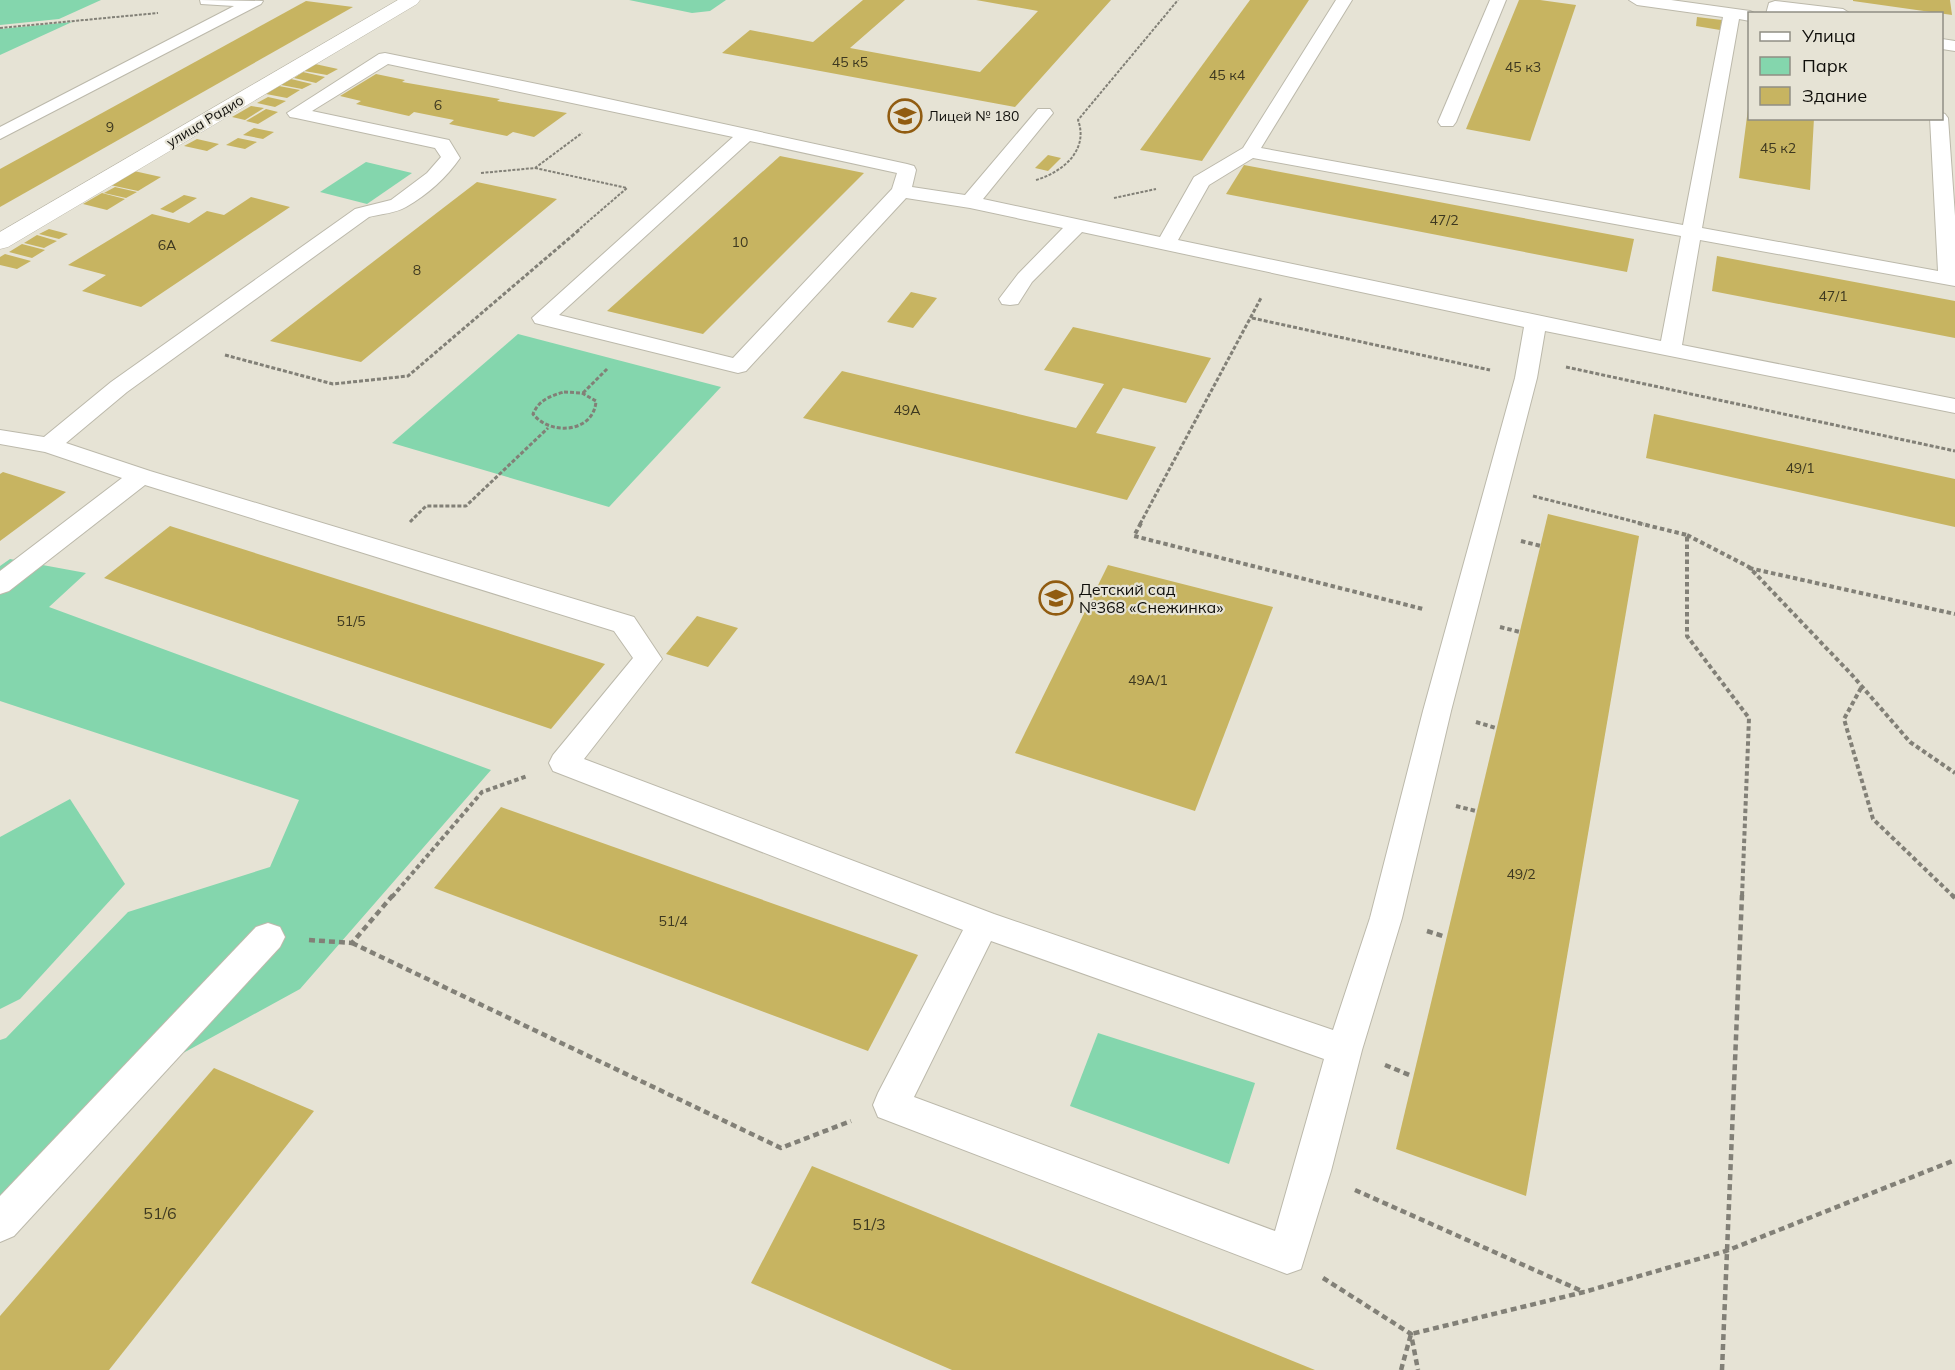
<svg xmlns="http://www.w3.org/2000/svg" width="1955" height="1370" font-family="Mulish,sans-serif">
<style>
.green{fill:#84d6ad}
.building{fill:#c7b461}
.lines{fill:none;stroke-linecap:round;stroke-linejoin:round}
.service-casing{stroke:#bcb9ab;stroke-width:2}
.minor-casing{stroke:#bcb9ab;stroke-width:1}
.path-far3{stroke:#828077;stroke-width:2;stroke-dasharray:3 1.5;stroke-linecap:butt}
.path-far2{stroke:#828077;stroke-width:3;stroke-dasharray:4 2;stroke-linecap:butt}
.path-far1{stroke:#828077;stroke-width:4;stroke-dasharray:4.5 3;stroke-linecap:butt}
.path{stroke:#828077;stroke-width:4.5;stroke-dasharray:6 4;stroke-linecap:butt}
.service{fill:#fff;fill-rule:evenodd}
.minor{fill:#fff;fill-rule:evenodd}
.labels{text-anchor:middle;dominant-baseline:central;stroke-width:4.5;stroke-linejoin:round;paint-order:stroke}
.number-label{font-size:14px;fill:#3d3820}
.far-poi-label{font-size:14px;fill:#0f0e0a;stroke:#e6e3d5;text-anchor:start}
.far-street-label{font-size:14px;fill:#0f0e0a;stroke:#e6e3d5}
.poi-label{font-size:16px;fill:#0f0e0a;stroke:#e6e3d5;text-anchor:start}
.near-number-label{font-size:16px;fill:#3d3820}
</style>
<rect width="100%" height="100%" fill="#e6e3d5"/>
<g class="green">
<polygon points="0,0 101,0 59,19 0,25"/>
<polygon points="629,0 726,0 710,11 692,13"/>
<polygon points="72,22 0,55 0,29"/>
<polygon points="366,162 412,173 367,204 320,192"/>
<polygon points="518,334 721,387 609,507 392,443"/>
<polygon points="10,559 86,573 49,607 491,770 300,989 143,1075 0,1232 0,1040 6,1038 128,912 270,867 299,800 0,701 0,566"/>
<polygon points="70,799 125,884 20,999 0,1009 0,837"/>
<polygon points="1098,1033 1255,1083 1229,1164 1070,1106"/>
</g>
<g class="building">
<polygon points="863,0 905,0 850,48 980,72 1038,11 976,0 1111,0 1015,107 722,53 750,30 813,42"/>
<polygon points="1250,0 1309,0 1202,161 1140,150"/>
<polygon points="1519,0 1540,0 1576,5 1530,141 1466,129"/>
<polygon points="1853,0 1950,0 1952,15 1853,1"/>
<polygon points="306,1 353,7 0,207 0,169"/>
<polygon points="1697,17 1722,20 1720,30 1696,26"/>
<polygon points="315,64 338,69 327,75 304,71"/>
<polygon points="303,72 325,77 316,83 294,78"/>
<polygon points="376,74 405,80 402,82 500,99 497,101 567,113 534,137 513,132 507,136 449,124 454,120 414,112 409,116 356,104 361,101 340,96"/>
<polygon points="291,79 312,84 302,89 281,85"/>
<polygon points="279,86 300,90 287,98 266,94"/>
<polygon points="268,97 286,101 275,107 257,103"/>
<polygon points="251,106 264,108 245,120 232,117"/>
<polygon points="266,109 278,112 258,124 246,121"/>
<polygon points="1748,109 1750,118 1814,118 1810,190 1739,178"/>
<polygon points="254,128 274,132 263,139 243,135"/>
<polygon points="238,138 257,142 245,149 226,145"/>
<polygon points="197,139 219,144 207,151 184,146"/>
<polygon points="1048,155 1061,158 1048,171 1035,168"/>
<polygon points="780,156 864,173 703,334 607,311"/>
<polygon points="1244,165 1634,239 1627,272 1226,194"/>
<polygon points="134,171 161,177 138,191 110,185"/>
<polygon points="477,182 557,199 361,362 270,341"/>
<polygon points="115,187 137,192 126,198 104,193"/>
<polygon points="102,193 125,199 107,210 83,204"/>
<polygon points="184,195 197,198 173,213 160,209"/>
<polygon points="251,197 290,207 141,307 82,291 106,275 68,265 152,214 189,223 207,211 224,215"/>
<polygon points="49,229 68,234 59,239 39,234"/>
<polygon points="37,235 57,241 44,248 24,243"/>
<polygon points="22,244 45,250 32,258 9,252"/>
<polygon points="5,254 31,261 17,269 0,265 0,257"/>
<polygon points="1717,256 1955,301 1955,338 1712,291"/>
<polygon points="911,292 937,298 913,328 887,322"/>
<polygon points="1073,327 1211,358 1186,403 1123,388 1096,433 1156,447 1127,500 803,418 842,371 1076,428 1104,384 1044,370"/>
<polygon points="1654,414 1955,479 1955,527 1646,458"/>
<polygon points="3,472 66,492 0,541 0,474"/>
<polygon points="1548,514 1639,536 1526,1196 1396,1149"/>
<polygon points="170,526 605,664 551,729 104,578"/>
<polygon points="1108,565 1273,607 1195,811 1015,753"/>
<polygon points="697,616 738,628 708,667 666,654"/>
<polygon points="501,807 918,955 868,1051 434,888"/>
<polygon points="214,1068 314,1111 109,1370 0,1370 0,1316"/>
<polygon points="812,1166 1315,1370 952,1370 751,1283"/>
</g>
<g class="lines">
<g class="service-casing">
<g id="service">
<polygon points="200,0 263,1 261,4 0,139 0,127 234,6 201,4"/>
<path d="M1336 0H1352L1261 148 1683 225 1723 17 1637 5 1629 0H1671L1750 11 1756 14H1750V21L1739 19 1702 228 1938 271 1930 118H1942V113L1945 114 1948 118 1955 216V286L1700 240 1682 345 1955 399V413L1545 331 1537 378 1451 711 1402 918 1362 1050 1331 1171 1301 1269 1287 1274 878 1117 873 1105 878 1093 963 930 553 771 549 763 553 755 633 658 614 631 145 485 9 591 0 594V571L122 478 45 452 0 444V430L44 437 111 382 355 209 391 200 427 173 441 157 435 148 296 118 290 117 287 113 379 54 385 53 581 93 907 164 914 166 916 170 912 187 965 195 1038 109H1050L1053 113 983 199 1160 237 1194 177 1243 148ZM388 64 733 137 532 318 535 323 738 373 746 371 906 198 970 208 1063 228 1018 274 999 299 1002 304 1010 305 1018 304 1032 282 1082 232 1524 327 1515 378 1423 711 1370 918 1333 1030 994 914 584 759 662 659 634 617 150 471 66 443 127 392 369 217C381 214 396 213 406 207 427 195 447 177 460 158L449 140 312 111ZM750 141 897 173 892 189 733 358 559 315ZM1253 158 1681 236 1661 341 1178 240 1209 185ZM991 941 1324 1059 1275 1231 914 1097Z"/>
<polygon points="1490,0 1506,0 1456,122 1453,126 1441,126 1438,122"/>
<polygon points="1775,1 1843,9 1851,14 1782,12 1782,14 1766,14 1769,3"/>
<polygon points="1942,39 1955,41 1955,51 1942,49"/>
<polygon points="268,923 280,927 285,937 280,947 14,1236 0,1242 0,1196 256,927"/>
</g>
</g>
<g class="minor-casing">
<polygon id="minor" points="398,0 420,0 417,4 8,247 0,249 0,232"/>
</g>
<g class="path-far3">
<polyline points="0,28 158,13"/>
<polyline points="535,168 627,188 577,231"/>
<polyline points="481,173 535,168 582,133"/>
<path d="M1036 180C1063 172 1089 150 1078 120L1178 0"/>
<polyline points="1114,198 1156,189"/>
</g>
<g class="path-far2">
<polyline points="1252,318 1490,370"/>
<polyline points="225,355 333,384 408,376 579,230"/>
<polyline points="1566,367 1955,451"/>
<path d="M564 392 582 393 596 401C594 433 550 436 533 414 539 400 550 396 564 392Z"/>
<polyline points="583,393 608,368"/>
<polyline points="1533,496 1644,524"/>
<polyline points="410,522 426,506 466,506 548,428"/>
<polyline points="1140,524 1261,298"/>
</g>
<g class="path-far1">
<polyline points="1141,523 1134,536 1423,609"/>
<polyline points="1638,523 1687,535 1687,636 1749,718 1742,897"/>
<polyline points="1687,535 1749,567 1852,675 1910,742 1955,773"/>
<polyline points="1521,541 1541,546"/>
<polyline points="1749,568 1955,614"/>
<polyline points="1500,627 1520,632"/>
<polyline points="1861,688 1844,719 1873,819 1954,897"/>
<polyline points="1476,722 1496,728"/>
<polyline points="1456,806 1476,811"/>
<polyline points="392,897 482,792 527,776"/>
</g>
<g class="path">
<polyline points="1952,895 1955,898"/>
<polyline points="1427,931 1446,937"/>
<polyline points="309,940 352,943 393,895"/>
<polyline points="352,943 781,1148 851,1121"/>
<polyline points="1385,1065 1412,1076"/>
<polyline points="1355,1190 1584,1292"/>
<polyline points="1323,1278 1411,1334 1418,1370"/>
<polyline points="1401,1370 1411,1334 1584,1292 1726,1251 1955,1160"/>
<polyline points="1722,1370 1742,895"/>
</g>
<use href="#service" class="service"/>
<use href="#minor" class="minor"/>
</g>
<defs>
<g id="school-ring" transform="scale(1.725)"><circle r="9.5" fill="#e6e3d5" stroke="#915c11" stroke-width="1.5"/><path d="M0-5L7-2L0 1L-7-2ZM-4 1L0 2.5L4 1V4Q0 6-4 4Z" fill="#915c11"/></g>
</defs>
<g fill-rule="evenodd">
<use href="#school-ring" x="905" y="116"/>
<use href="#school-ring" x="1056" y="598"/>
</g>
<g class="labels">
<g class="number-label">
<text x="850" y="62">45 к5</text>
<text x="1523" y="67">45 к3</text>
<text x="1227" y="75">45 к4</text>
<text x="438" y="105">6</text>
<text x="110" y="127">9</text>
<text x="1778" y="148">45 к2</text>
<text x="1444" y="220">47/2</text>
<text x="740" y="242">10</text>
<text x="167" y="245">6А</text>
<text x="417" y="270">8</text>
<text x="1833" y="296">47/1</text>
<text x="907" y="410">49А</text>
<text x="1800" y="468">49/1</text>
<text x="351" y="621">51/5</text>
<text x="1148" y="680">49А/1</text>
<text x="1521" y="874">49/2</text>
<text x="673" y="921">51/4</text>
</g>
<g class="far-poi-label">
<text x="928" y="116">Лицей № 180</text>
</g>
<g class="far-street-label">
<text transform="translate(205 121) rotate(-31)">улица Радио</text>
</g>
<g class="poi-label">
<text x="1079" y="589">Детский сад<tspan x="1079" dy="18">№368 «Снежинка»</tspan></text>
</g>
<g class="near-number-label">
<text x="160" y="1213">51/6</text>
<text x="869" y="1224">51/3</text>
</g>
</g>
<rect x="1748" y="12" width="195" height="108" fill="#e6e3d5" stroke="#908e84" stroke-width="1.5"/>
<rect x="1760" y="32" width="30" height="9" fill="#ffffff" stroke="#908e84" stroke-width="1.5"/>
<text x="1802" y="42" font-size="18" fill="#0f0e0a">Улица</text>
<rect x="1760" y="57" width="30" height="18" fill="#84d6ad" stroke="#908e84" stroke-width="1.5"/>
<text x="1802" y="72" font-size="18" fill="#0f0e0a">Парк</text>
<rect x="1760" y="87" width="30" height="18" fill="#c7b461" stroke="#908e84" stroke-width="1.5"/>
<text x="1802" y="102" font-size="18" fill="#0f0e0a">Здание</text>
</svg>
